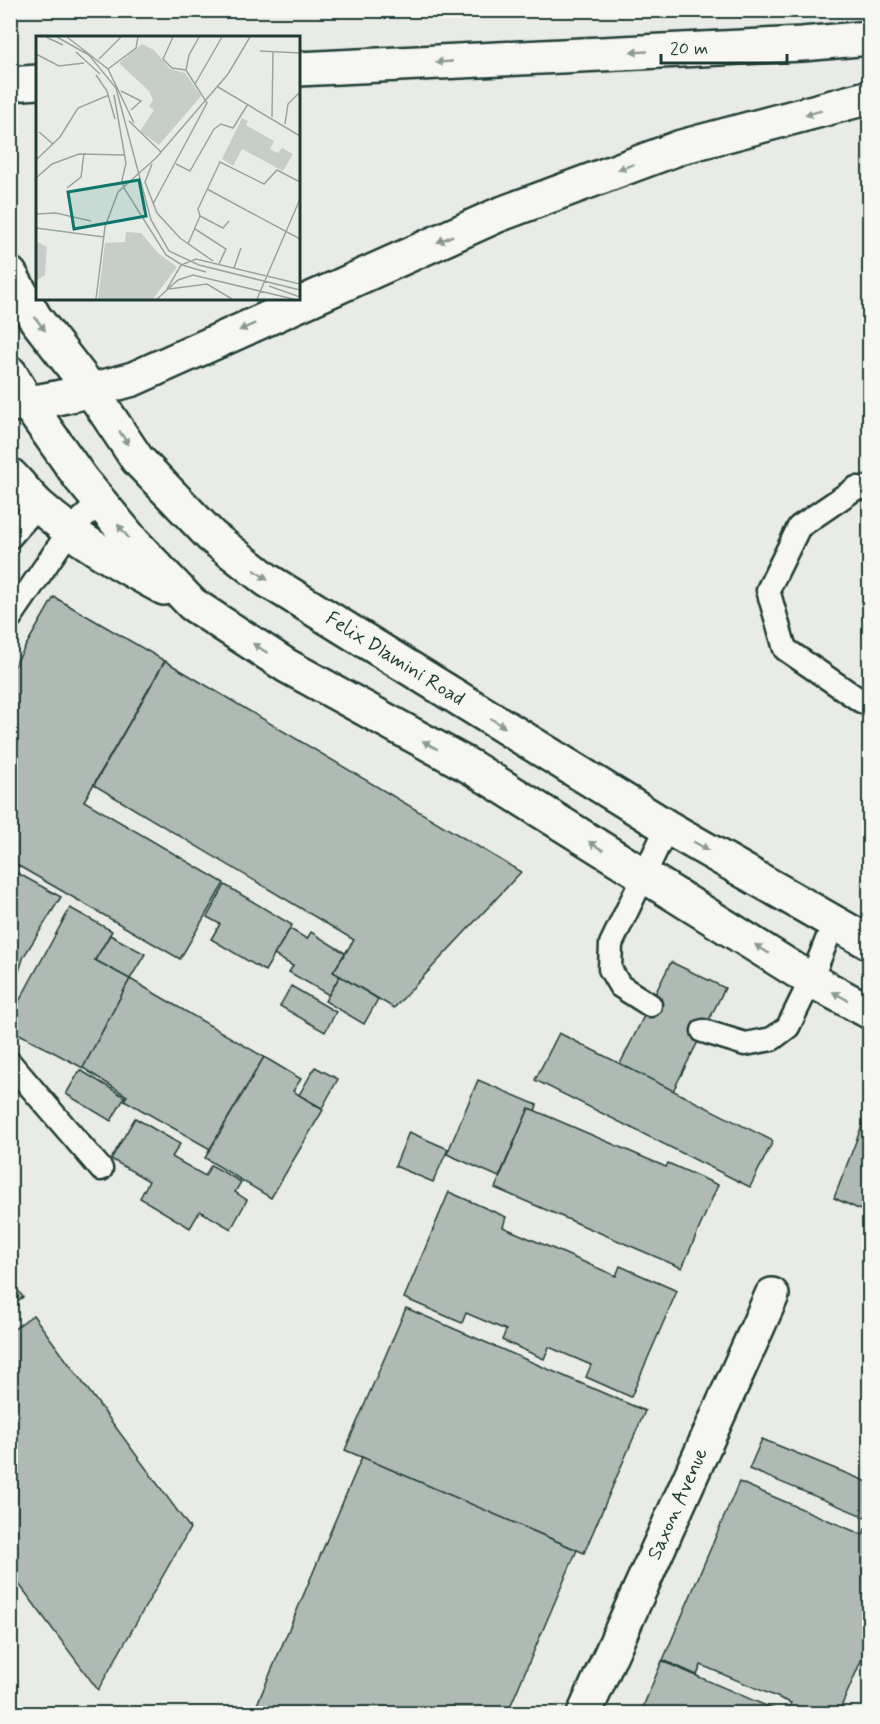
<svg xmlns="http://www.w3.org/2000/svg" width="880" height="1724" font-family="Mynerve,sans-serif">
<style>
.building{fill:#b0bab5;stroke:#1f3d34;stroke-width:1.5}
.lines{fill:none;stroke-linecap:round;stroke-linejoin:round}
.service-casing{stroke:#1f3d34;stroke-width:27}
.minor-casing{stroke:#1f3d34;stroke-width:38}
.secondary-casing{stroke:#1f3d34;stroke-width:38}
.motorway-casing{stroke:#1f3d34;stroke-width:38}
.service{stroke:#f6f6f2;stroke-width:22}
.minor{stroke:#f6f6f2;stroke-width:33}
.secondary{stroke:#f6f6f2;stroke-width:33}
.motorway{stroke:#f6f6f2;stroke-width:33}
.oneway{fill:#8a9a93}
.labels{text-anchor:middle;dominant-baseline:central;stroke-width:4.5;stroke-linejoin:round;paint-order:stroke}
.street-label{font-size:20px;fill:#1f3d34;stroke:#f6f6f2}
.inset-road{fill:none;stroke:#98a59f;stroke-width:1.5}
.view{fill:#0f766e;fill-opacity:0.15;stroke:#0f766e;stroke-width:3}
.inset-edge{fill:none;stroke:#1f3d34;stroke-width:3}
</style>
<rect width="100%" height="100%" fill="#e9ebe7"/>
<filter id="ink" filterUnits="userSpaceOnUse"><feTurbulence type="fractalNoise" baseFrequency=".0167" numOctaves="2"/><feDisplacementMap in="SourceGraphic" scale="12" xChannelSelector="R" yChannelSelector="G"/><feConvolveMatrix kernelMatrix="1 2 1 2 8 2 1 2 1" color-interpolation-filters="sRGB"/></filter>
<g filter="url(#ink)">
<g class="building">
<polygon points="54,597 165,661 84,801 224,883 180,959 10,861 10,666 13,668"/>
<polygon points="165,661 521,872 394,1008 333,972 354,940 94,785"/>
<polygon points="10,869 61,897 24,956 13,989 10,990"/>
<polygon points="225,885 292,925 265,971 211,939 220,924 207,917"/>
<polygon points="70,908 112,931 95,960 130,979 83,1068 10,1029 10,1018"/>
<polygon points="290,929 307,939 311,932 345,953 333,972 340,976 329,995 289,972 293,966 274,955"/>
<polygon points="110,935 145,954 130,979 95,960"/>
<polygon points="671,962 725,988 673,1091 620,1064"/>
<polygon points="340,976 378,999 364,1024 325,1001"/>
<polygon points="130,979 264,1057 210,1149 124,1100 127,1096 83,1068"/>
<polygon points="291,986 336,1012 325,1032 280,1006"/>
<polygon points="559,1033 773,1141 750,1187 535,1080"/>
<polygon points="264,1057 301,1079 293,1091 323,1110 271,1198 205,1158"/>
<polygon points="315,1067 338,1079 322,1108 299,1095"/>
<polygon points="80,1070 125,1097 111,1121 66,1094"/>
<polygon points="478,1080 537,1105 535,1111 529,1108 499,1177 447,1154"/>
<polygon points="870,1105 870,1214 834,1198"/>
<polygon points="529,1108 666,1167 668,1163 718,1185 682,1268 495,1188"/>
<polygon points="135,1118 180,1144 172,1157 205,1176 211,1165 241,1182 235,1192 247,1200 231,1229 200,1211 190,1228 140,1198 149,1181 111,1159"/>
<polygon points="409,1132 448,1149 433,1182 395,1166"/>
<polygon points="449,1192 506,1217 503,1227 616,1276 620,1266 677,1291 631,1397 586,1377 591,1365 549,1347 544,1359 502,1340 506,1330 466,1313 462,1323 404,1298"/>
<polygon points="10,1280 23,1297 10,1306"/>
<polygon points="406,1308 645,1411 584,1553 345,1450"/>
<polygon points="33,1315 190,1528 98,1690 10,1572 10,1332"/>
<polygon points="762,1439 870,1483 870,1519 749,1469"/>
<polygon points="362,1457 577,1550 507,1714 253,1714"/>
<polygon points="739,1482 863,1535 865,1529 870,1531 870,1640 838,1714 798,1714 788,1709 791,1703 701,1665 697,1675 663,1660"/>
<polygon points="662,1661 785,1714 640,1714"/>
</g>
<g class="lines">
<g class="service-casing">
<g id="service">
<polyline points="870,488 856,488 799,527 768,590 785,649 861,701 870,704"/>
<polyline points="10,537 38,505"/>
<polyline points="10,618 70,530 100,502"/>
<polyline points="650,1005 620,986 610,969 611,944 667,827"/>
<polyline points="703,1031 745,1044 772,1039 788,1027 811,980 834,922"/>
<polyline points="10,1063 101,1169"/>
</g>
</g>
<g class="minor-casing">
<polyline id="minor" points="584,1714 772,1295"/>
</g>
<g class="secondary-casing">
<g id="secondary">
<polyline points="10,274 35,318 91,390 137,459 211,536 267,580 364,640 667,827 870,943"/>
<polyline points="10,373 28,404 81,479 134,543 192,604 287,666 471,767 811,980 870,1012"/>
<path d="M10 475C20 485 29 497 39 506 76 539 121 565 164 588"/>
</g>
</g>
<g class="motorway-casing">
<g id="motorway">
<polyline points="298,69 802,44 870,38"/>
<polyline points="10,84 38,82"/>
<path d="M10 405C52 401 93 390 133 379L498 215 681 147 870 97"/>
</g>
</g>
<use href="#service" class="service"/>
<use href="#minor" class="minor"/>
<use href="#secondary" class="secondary"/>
<use href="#motorway" class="motorway"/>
</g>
<defs><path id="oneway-solid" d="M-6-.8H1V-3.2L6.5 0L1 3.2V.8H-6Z" transform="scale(1.5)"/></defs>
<g class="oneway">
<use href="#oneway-solid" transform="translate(639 52) rotate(177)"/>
<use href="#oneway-solid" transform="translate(444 62) rotate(177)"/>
<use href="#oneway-solid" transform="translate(813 113) rotate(165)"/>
<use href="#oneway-solid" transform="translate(626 167) rotate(160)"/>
<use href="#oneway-solid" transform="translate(445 239) rotate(156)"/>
<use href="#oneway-solid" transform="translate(40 324) rotate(53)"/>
<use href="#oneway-solid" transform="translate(247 327) rotate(156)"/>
<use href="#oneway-solid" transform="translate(124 438) rotate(56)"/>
<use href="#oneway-solid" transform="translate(123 531) rotate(-129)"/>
<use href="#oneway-solid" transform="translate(261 575) rotate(37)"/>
<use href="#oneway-solid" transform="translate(260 648) rotate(-147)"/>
<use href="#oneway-solid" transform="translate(498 723) rotate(32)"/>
<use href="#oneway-solid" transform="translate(430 745) rotate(-151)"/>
<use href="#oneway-solid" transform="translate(596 846) rotate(-148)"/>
<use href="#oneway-solid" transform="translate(701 846) rotate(30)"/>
<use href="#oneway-solid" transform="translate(762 949) rotate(-148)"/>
<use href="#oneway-solid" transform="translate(840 996) rotate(-151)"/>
</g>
</g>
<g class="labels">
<g class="street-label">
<text transform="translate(395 659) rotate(32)">Felix Dlamini Road</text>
<text transform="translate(678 1504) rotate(-66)">Saxon Avenue</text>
</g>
</g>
<g transform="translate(36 36)">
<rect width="264" height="264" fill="#e9ebe7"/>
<path d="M206 82 212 85 210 89 238 105 234 113 242 117 246 112 257 118 247 135 206 113 197 130 186 123Z" fill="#c7cec9"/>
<path d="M106 8 118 14 134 33 149 37 165 60 123 109 104 95 118 74 113 70 117 64 113 55 83 27ZM90 196 105 197 122 217 141 231 117 263H62L69 207 89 206ZM0 205 11 211 9 239 0 245Z" fill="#c7cec9"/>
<path class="inset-road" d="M10 1 27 9M21 1 53 19 80 52 115 184 133 215 163 229 264 254M31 1 72 33 98 87M137 1 127 23 136 32 150 34M224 15 264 17M40 16 64 38M0 18 23 30 48 27M63 23 85 1M72 33 100 12 102 1M60 39 71 55 79 83M159 48 186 1M182 51 264 100M85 55 105 65 95 74M78 59 90 127 86 144 88 152 130 219 146 229 170 236M236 81 237 16M93 85 125 116M249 88 252 68 264 56M3 96 17 108M0 124 24 101 42 72 73 59M116 128 109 146 121 177 144 202 177 225M140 128 154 135 178 93 185 88 197 92 212 68M0 142 16 128 43 118 88 119M31 152 45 141 48 117M171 153 264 203M117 168 171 67 150 34 153 19 163 1M0 178 20 177 55 185M164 180 187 192 193 185M0 192 68 201M159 193 190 213 183 228M152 208 164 180 162 173 184 126 228 148 241 134 264 146M198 232 205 212M233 250 264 261M131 253 145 229 160 223 264 248M133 253 171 248 196 263M60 263 69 191 82 156 120 122 192 38 214 1M121 263 142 244 157 239 257 263M221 263 264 163"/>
<path class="view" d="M103 144 110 180 38 193 32 156Z"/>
<rect width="264" height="264" class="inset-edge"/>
</g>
<rect width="880" height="1724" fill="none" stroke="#f6f6f2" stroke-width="36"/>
<rect x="18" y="18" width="844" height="1688" fill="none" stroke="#1f3d34" stroke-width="2" filter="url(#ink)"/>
<path d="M661 54v9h126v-9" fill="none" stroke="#1f3d34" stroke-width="3"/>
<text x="670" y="54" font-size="18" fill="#1f3d34" stroke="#f6f6f2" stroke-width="4.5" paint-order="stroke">20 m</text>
</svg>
